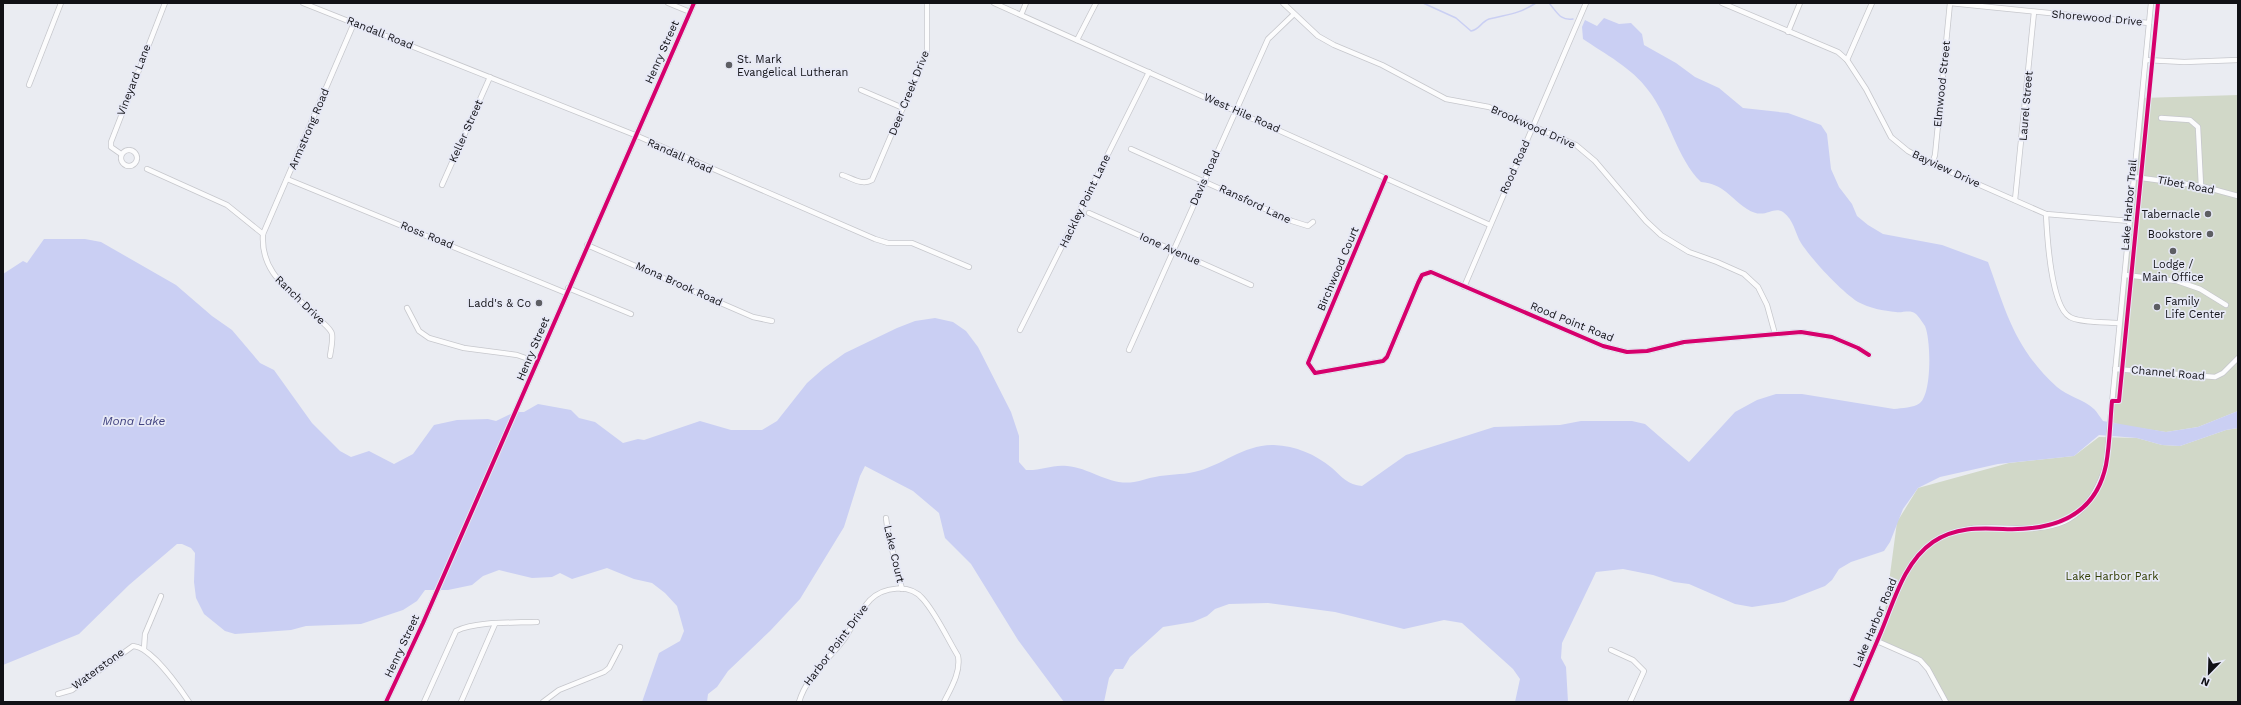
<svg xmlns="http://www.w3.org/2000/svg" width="2241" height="705" font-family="'Work Sans',sans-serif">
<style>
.green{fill:#d1d8c8}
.water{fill:#cacff3}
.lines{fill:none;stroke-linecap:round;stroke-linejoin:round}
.stream{stroke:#cacff3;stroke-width:1.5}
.minor-casing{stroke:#c6c7cc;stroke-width:6}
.minor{stroke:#fcfcfd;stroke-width:4.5}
.cycleway-casing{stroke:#e7e9f6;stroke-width:6}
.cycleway{stroke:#d6006c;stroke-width:4}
.poi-dot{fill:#5d5e63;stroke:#e7e9f6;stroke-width:1.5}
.labels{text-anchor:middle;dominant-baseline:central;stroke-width:3.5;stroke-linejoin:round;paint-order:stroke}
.street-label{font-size:11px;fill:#111116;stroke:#e7e9f6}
.poi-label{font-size:11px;fill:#111116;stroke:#e7e9f6;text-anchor:end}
.park-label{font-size:11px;fill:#323e03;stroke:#e7e9f6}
.water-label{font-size:12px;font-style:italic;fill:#424480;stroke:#e7e9f6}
</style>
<rect width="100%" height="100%" fill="#eaecf2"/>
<g class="green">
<polygon points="2238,95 2238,411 2198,427 2166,432 2119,425 2110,421 2142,98"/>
<polygon points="2238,428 2238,702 1946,702 1920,660 1881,642 1897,522 1918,488 2009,463 2074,456 2099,437 2137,438 2162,445 2180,446 2226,430"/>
</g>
<path class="water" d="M1604 18 1619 24 1631 23 1642 34 1644 45 1676 63 1695 77 1719 88 1743 108 1788 113 1821 125 1827 134 1831 169 1839 187 1852 204 1857 216 1868 225 1883 234 1942 245 1988 262C2006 312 2015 349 2057 387 2067 396 2083 399 2094 409 2097 412 2100 417 2103 421L2166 432 2198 427 2238 411V428L2226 430 2180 446 2162 445 2137 438 2099 435 2074 456 1998 464 1940 477 1918 488 1903 509 1890 542 1884 551 1851 562 1839 569 1832 580 1825 586 1784 602 1752 607 1735 604 1689 584 1674 582 1653 575 1623 569 1596 572 1562 643 1561 658 1566 667 1568 702H1515L1520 679 1513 669 1462 623 1444 620 1404 629 1335 612 1268 603 1229 604 1215 609 1207 616 1193 622 1163 627 1130 657 1123 669H1115L1109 678 1104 702H1064L1018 640 971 564 945 538 939 513 913 491 865 466 860 476 844 527 800 599 770 631 728 671 717 687 708 694 707 702H642L659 653 680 641 684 631 677 606 665 593 652 583 634 579 607 568 572 579 560 573 552 577 532 578 499 570 483 576 472 585 448 590H425L417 601 403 610 361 624 306 626 291 630 235 634 225 631 204 614 196 598 194 582 195 553 191 548 182 544H177L129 585 79 634 3 665V274L23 261 27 263 44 239H85L101 242 176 285 212 316 232 330 260 363 274 370 312 423 340 451 351 457 369 451 394 464 413 454 434 425 457 420 488 419 496 421 515 412H524L538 404 571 410 579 418 595 422 623 443 638 439 644 440 700 421 731 430H762L777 421 807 383 824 368 845 353 897 328 915 321 935 318 953 322 966 331 978 347 1011 412 1019 436V462L1026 470C1040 471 1053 464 1067 466 1091 468 1109 486 1134 482 1141 481 1148 478 1155 477 1168 474 1181 475 1194 472 1222 466 1244 444 1274 445 1296 446 1315 454 1332 468 1342 477 1348 485 1362 486L1406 455 1494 427 1560 425 1581 421H1632L1645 424 1689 462 1735 412 1757 400 1776 394H1802L1894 409C1902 408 1913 408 1920 403 1932 393 1931 340 1925 326 1923 323 1919 317 1916 314 1910 309 1903 313 1896 312 1884 311 1869 308 1858 302 1841 291 1812 260 1801 243 1795 233 1794 220 1783 212 1772 205 1765 221 1747 209 1729 197 1724 184 1701 182 1677 159 1669 116 1648 90 1632 68 1605 54 1583 39L1582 27 1585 20 1597 26Z"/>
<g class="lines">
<g class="stream">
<path d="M1423 3 1456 18 1471 31C1479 30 1481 22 1489 19 1508 14 1517 15 1536 3"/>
<path d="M1549 3C1557 12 1560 21 1573 19"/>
</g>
<g class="minor-casing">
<g id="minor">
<polyline points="303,3 635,135 875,239 888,243 912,243 969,267"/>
<polyline points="668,3 690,12"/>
<polyline points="994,3 1490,225"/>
<polyline points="1283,3 1318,36 1334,45 1382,65 1446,99 1489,107 1576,145 1595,161 1646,221 1661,235 1689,252 1717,262 1744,274 1758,287 1767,305 1775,334"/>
<polyline points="1722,3 1838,52 1847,60 1866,89 1891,137 1908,151 1932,164 2046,214 2130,221"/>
<polyline points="1950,3 2149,23"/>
<polyline points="1021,15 1026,3"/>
<polyline points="1788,32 1800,3"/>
<polyline points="1077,40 1096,3"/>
<polyline points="1847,60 1872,3"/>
<polyline points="2146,60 2184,62 2238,60"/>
<polyline points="29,85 61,3"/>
<polyline points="861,90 903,108"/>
<polyline points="2161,118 2190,120 2198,127 2201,186"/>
<polyline points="1131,149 1292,221 1308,226 1313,222"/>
<circle cx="129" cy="158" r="8"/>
<polyline points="121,154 111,147 111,142 165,3"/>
<polyline points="1932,164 1935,155 1950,3"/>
<path d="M147 169 227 205 263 234C260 277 295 292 320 320 324 324 331 329 332 334 333 341 331 349 330 356"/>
<path d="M842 175C852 178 862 186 872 180L927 51V3"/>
<polyline points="1386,177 1308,363 1315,373 1383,361 1387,357 1418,283 1422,275 1431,272 1603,346 1627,352 1647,351 1684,342 1801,332 1832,337 1858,348 1869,355"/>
<polyline points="2134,177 2201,186 2238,196"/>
<polyline points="287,179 566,293"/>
<polyline points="442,185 490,77"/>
<polyline points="2015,200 2034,12"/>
<polyline points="1089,213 1251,285"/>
<path d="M2046 214C2047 235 2051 307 2070 317 2080 323 2107 322 2119 323"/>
<polyline points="263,234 354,23"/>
<polyline points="587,245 753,317 772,321"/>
<polyline points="2125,275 2177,281 2200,289 2226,305"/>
<polyline points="1464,287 1586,3"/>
<polyline points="568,288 631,314"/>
<polyline points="407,308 419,331 429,338 464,348 517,355 537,362"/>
<polyline points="1020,330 1149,72"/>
<polyline points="1129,350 1268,39 1293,15"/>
<polyline points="2115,369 2215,377 2223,373 2238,358"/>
<polyline points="886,518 888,533 902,589"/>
<polyline points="1877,641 1920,660 1928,669 1946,702"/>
<polyline points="144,649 145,634 161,596"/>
<polyline points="1611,650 1633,660 1644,671 1630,702"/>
<path d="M58 694 72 690 133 646C151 647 179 687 189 702"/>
<polyline points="386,702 423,623 694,3"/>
<path d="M424 702 456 631C477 621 514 623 537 622"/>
<polyline points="461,702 495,624"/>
<polyline points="543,702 559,690 604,672 609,668 620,647"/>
<path d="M799 702C807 675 829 660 845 638 853 625 860 611 870 600 883 587 910 583 923 599 937 615 947 638 958 656 961 672 951 688 944 702"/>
<path d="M1851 702C1861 679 1871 656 1881 632 1894 601 1904 562 1933 542 1992 501 2073 572 2106 465L2151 3"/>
</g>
</g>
<use href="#minor" class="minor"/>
<g class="cycleway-casing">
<g id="cycleway">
<polyline points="1386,177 1308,363 1315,373 1383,361 1387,357 1418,283 1422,275 1431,272 1603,346 1627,352 1647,351 1684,342 1801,332 1832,337 1858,348 1869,355"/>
<polyline points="386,702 423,623 694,3"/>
<path d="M1851 702C1861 679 1871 656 1881 632 1894 601 1904 562 1933 542 1955 527 1979 528 2003 529 2051 531 2095 518 2106 465 2110 444 2110 422 2112 401H2119L2158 3"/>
</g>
</g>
<use href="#cycleway" class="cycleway"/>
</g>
<g class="poi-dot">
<circle cx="729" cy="65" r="4"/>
<circle cx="2208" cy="214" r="4"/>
<circle cx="2210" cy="234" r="4"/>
<circle cx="2173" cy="251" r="4"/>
<circle cx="539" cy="303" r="4"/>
<circle cx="2157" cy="307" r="4"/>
</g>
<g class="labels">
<g class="street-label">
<text transform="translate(2097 18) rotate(5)">Shorewood Drive</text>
<text transform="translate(380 33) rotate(22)">Randall Road</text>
<text transform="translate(662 52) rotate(-66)">Henry Street</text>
<text transform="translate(134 80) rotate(-69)">Vineyard Lane</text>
<text transform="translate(1942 84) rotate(-84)">Elmwood Street</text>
<text transform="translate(909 93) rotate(-68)">Deer Creek Drive</text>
<text transform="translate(2026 106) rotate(-85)">Laurel Street</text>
<text transform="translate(1242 113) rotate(24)">West Hile Road</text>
<text transform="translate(1533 127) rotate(24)">Brookwood Drive</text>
<text transform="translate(309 129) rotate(-67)">Armstrong Road</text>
<text transform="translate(466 131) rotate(-66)">Keller Street</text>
<text transform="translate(680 156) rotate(24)">Randall Road</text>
<text transform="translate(1515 167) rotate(-66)">Rood Road</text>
<text transform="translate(1946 169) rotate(25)">Bayview Drive</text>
<text transform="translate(1205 178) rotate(-66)">Davis Road</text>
<text transform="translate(2186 185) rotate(11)">Tibet Road</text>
<text transform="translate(1085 201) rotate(-64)">Hackley Point Lane</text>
<text transform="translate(1255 204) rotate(25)">Ransford Lane</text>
<text transform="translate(2129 205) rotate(-85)">Lake Harbor Trail</text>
<text transform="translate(427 235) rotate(22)">Ross Road</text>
<text transform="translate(1170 249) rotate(24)">Ione Avenue</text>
<text transform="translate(1338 269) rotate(-67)">Birchwood Court</text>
<text transform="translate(679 284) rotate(24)">Mona Brook Road</text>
<text transform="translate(300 300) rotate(44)">Ranch Drive</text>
<text transform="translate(1572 322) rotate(22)">Rood Point Road</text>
<text transform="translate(533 349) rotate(-67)">Henry Street</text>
<text transform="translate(2168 373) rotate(5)">Channel Road</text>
<text transform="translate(894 554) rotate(77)">Lake Court</text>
<text transform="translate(1875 623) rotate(-67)">Lake Harbor Road</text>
<text transform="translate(836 645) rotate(-53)">Harbor Point Drive</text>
<text transform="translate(402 646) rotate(-65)">Henry Street</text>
<text transform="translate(98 669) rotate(-36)">Waterstone</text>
</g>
<g class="poi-label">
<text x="737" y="59" text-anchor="start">St. Mark<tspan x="737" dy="13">Evangelical Lutheran</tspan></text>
<text x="2200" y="214">Tabernacle</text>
<text x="2202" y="234">Bookstore</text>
<text x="2173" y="264" text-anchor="middle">Lodge /<tspan x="2173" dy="13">Main Office</tspan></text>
<text x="2165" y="301" text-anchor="start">Family<tspan x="2165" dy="13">Life Center</tspan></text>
<text x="531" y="303">Ladd's &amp; Co</text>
</g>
<g class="park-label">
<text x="2112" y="576">Lake Harbor Park</text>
</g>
<g class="water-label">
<text x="134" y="421">Mona Lake</text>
</g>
</g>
<rect width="2241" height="705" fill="none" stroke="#111116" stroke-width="8"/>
<g transform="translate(2209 673) rotate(203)" stroke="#e7e9f6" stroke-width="3" paint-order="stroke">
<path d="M0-3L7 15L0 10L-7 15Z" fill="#111116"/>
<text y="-6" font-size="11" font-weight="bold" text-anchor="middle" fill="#111116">N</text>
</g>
</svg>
